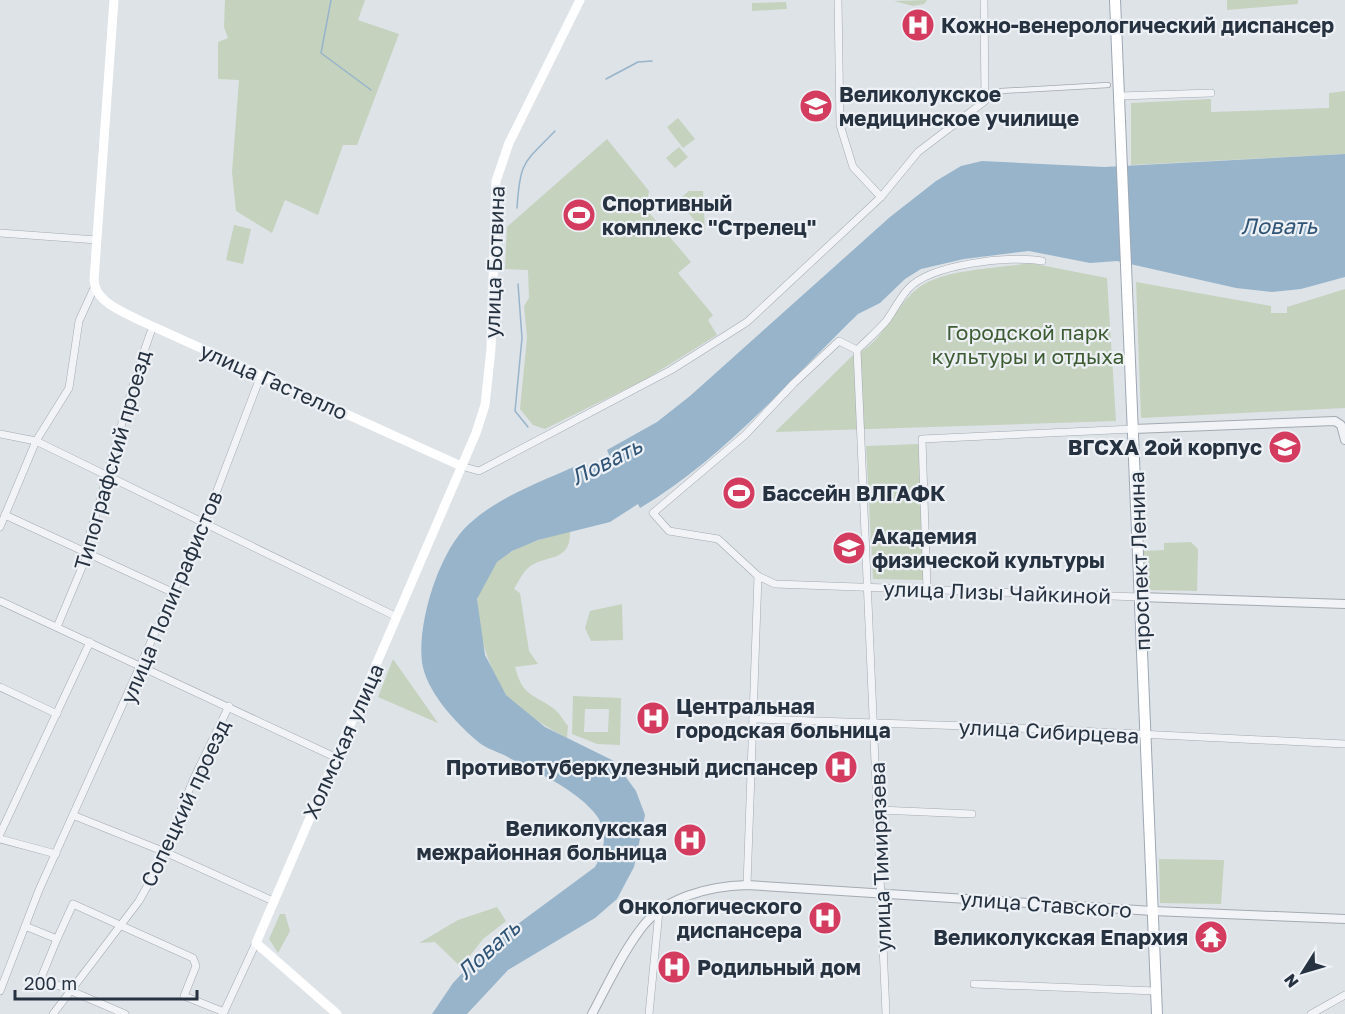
<svg xmlns="http://www.w3.org/2000/svg" width="1345" height="1014" font-family="'Golos Text',sans-serif">
<style>
.green{fill:#c5d2be;fill-rule:evenodd}
.water{fill:#97b4ca}
.lines{fill:none;stroke-linecap:round;stroke-linejoin:round}
.stream{stroke:#97b4ca;stroke-width:1.5}
.pedestrian-casing{stroke:#a3aab2;stroke-width:6}
.minor-casing{stroke:#a3aab2;stroke-width:8}
.tertiary-casing{stroke:#a3aab2;stroke-width:10}
.primary-casing{stroke:#9da8b4;stroke-width:12}
.pedestrian{stroke:#f1f3f6;stroke-width:4.5}
.minor{stroke:#f1f3f6;stroke-width:7}
.tertiary{stroke:#f1f3f6;stroke-width:8}
.secondary{stroke:#fff;stroke-width:9}
.primary{stroke:#fff;stroke-width:10}
.labels{text-anchor:middle;dominant-baseline:central;stroke-width:4.5;stroke-linejoin:round;paint-order:stroke}
.poi-label{font-size:21px;font-weight:bold;fill:#263240;stroke:#edf1f6;text-anchor:start}
.street-label{font-size:21px;fill:#263240;stroke:#edf1f6}
.park-label{font-size:21px;fill:#3e5c33;stroke:#edf1f6}
.water-label{font-size:22px;font-style:italic;fill:#2f5475;stroke:#edf1f6}
</style>
<rect width="100%" height="100%" fill="#dee3e8"/>
<g class="green">
<polygon points="225,0 365,0 358,20 399,34 357,145 343,145 318,215 285,200 272,233 236,211 232,172 239,80 218,79 218,42 228,38 224,27"/>
<polygon points="927,0 924,4 913,6 894,1"/>
<polygon points="1227,0 1298,0 1298,4 1227,10"/>
<polygon points="786,2 787,9 752,11 752,3"/>
<polygon points="1345,91 1345,154 1131,165 1131,103 1211,99 1211,112 1329,108 1329,93"/>
<polygon points="678,118 695,139 683,148 667,127"/>
<polygon points="607,139 649,191 646,209 691,262 678,273 713,315 708,320 717,335 646,379 545,429 533,425 520,409 527,338 524,306 529,298 528,270 505,269 507,227"/>
<polygon points="679,147 688,157 675,168 666,158"/>
<polygon points="689,191 703,191 705,233 678,200"/>
<polygon points="234,225 251,229 243,264 226,260"/>
<path d="M1030 263 1107 278 1116 421 775 432 852 356C886 344 895 299 926 283 953 269 1000 268 1030 263Z"/>
<polygon points="1136,282 1271,306 1271,313 1287,313 1287,307 1345,289 1345,408 1141,418"/>
<polygon points="919,444 925,580 873,579 866,446"/>
<path d="M570 531C571 565 543 553 527 569 522 574 518 582 514 589L520 593 529 651 538 664 515 667C523 696 530 692 553 708 559 712 563 720 568 726L567 738C546 727 524 713 507 696 492 679 472 618 478 597 481 585 489 569 498 561 518 544 545 538 570 531Z"/>
<polygon points="1191,542 1198,549 1197,591 1144,590 1143,551 1164,550 1164,543"/>
<polygon points="622,604 623,640 591,641 585,628 590,611"/>
<polygon points="393,659 438,723 378,697"/>
<path d="M573 696 621 698 620 745 597 744 572 734ZM585 709H609L608 732H584Z"/>
<polygon points="1159,859 1224,860 1221,904 1160,903"/>
<polygon points="497,907 506,921 483,939 461,967 435,942 419,943 458,920"/>
<polygon points="280,914 285,914 290,931 278,953 269,939"/>
</g>
<path class="water" d="M1345 154V277L1301 289 1272 292 1236 288 1117 261 1090 263 1029 251 964 259 921 269 905 279 880 303 858 314C790 380 722 460 640 508L638 504 610 522 538 540 512 551 497 562 477 599 485 655 506 695 545 727 614 761 636 791 645 815 634 867 617 899 595 918 508 970 467 1014H432L453 983 488 946 595 867C606 848 609 828 592 810 569 785 533 771 504 755 495 751 483 747 476 740 455 722 426 691 422 662 417 623 439 551 469 524 502 494 545 481 584 462L588 466 609 455 607 450 657 422 690 396 890 217 936 181 961 166 982 161 1104 167Z"/>
<g class="lines">
<g class="stream">
<polyline points="331,0 321,53 371,90"/>
<polyline points="606,79 638,62 652,61"/>
<path d="M517 208C520 161 523 164 555 131"/>
<polyline points="518,284 522,338 515,411 528,427"/>
</g>
<g class="pedestrian-casing">
<polyline id="pedestrian" points="1001,91 1108,85"/>
</g>
<g class="minor-casing">
<g id="minor">
<polyline points="838,0 840,125 853,167 881,197"/>
<polyline points="1120,96 1211,93"/>
<polyline points="0,233 97,240"/>
<polyline points="857,350 839,341 794,383 745,435 653,513 669,531 718,539 758,576 775,584 1139,597"/>
<polyline points="857,350 886,1014"/>
<path d="M857 350C867 340 878 331 887 320 894 310 900 298 908 289 930 264 1011 255 1042 261"/>
<polyline points="0,434 36,441 397,617"/>
<polyline points="461,466 479,471 671,370 747,322 881,197 918,152 985,101 984,0"/>
<polyline points="5,515 174,593"/>
<polyline points="0,527 36,441 69,388 79,321 95,286"/>
<polyline points="927,589 922,439 1134,429"/>
<polyline points="0,601 337,758"/>
<path d="M57 627 88 553 86 546C110 473 126 398 153 326"/>
<polyline points="0,687 57,714"/>
<polyline points="753,719 998,727 1345,744"/>
<polyline points="879,810 972,814"/>
<polyline points="75,816 165,852 273,901"/>
<polyline points="0,834 90,642"/>
<polyline points="0,839 56,854"/>
<polyline points="747,885 758,576"/>
<polyline points="25,926 57,939 73,904 193,958 196,966 184,996 224,1012"/>
<polyline points="57,939 41,978 125,1014"/>
<polyline points="974,984 1156,991"/>
<polyline points="0,991 39,890 205,522 261,375"/>
<polyline points="53,1014 139,901 159,865 194,778 229,706"/>
<polyline points="223,1014 256,943"/>
<polyline points="649,1014 659,911"/>
<polyline points="1311,1014 1345,995"/>
</g>
</g>
<g class="tertiary-casing">
<g id="tertiary">
<polyline points="1134,429 1335,421 1341,425 1345,440"/>
<polyline points="1139,597 1345,604"/>
<path d="M592 1014C607 986 621 955 640 930 663 897 710 886 747 885L1153 911 1345 919"/>
</g>
</g>
<g class="primary-casing">
<polyline id="primary" points="1115,0 1157,1014"/>
</g>
<use href="#pedestrian" class="pedestrian"/>
<use href="#minor" class="minor"/>
<use href="#tertiary" class="tertiary"/>
<g class="secondary">
<path d="M114 0 95 266C95 271 93 280 95 286 100 304 126 313 141 321L461 466"/>
<polyline points="337,1014 256,943 476,433 485,405 491,349 496,181 509,143 580,0"/>
</g>
<use href="#primary" class="primary"/>
</g>
<defs>
<g id="hospital-disc" transform="scale(1.725)"><circle r="9.5" fill="#d33c5f" stroke="#edf1f6"/><path d="M-5-5h3v3.5h4V-5h3V5h-3V1.5h-4V5h-3Z" fill="#fff"/></g>
<g id="university-disc" transform="scale(1.725)"><circle r="9.5" fill="#d33c5f" stroke="#edf1f6"/><path d="M0-5L7-2L0 1L-7-2ZM-4 1L0 2.5L4 1V4Q0 6-4 4Z" fill="#fff"/></g>
<g id="stadium-disc" transform="scale(1.725)"><circle r="9.5" fill="#d33c5f" stroke="#edf1f6"/><path d="M0-5a6.5 5 0 1 0 0 10a6.5 5 0 1 0 0-10ZM-3.5-1.8h7v3.6h-7Z" fill="#fff"/></g>
<g id="temple-disc" transform="scale(1.725)"><circle r="9.5" fill="#d33c5f" stroke="#edf1f6"/><path d="M0-6L5-2H3V0L6.5 2.5H4V6H1.5V3h-3V6H-4V2.5H-6.5L-3 0V-2H-5Z" fill="#fff"/></g>
</defs>
<g fill-rule="evenodd">
<use href="#hospital-disc" x="918" y="25"/>
<use href="#university-disc" x="816" y="106"/>
<use href="#stadium-disc" x="579" y="215"/>
<use href="#university-disc" x="1285" y="447"/>
<use href="#stadium-disc" x="739" y="493"/>
<use href="#university-disc" x="849" y="548"/>
<use href="#hospital-disc" x="653" y="718"/>
<use href="#hospital-disc" x="841" y="767"/>
<use href="#hospital-disc" x="690" y="840"/>
<use href="#hospital-disc" x="825" y="918"/>
<use href="#temple-disc" x="1211" y="937"/>
<use href="#hospital-disc" x="674" y="967"/>
</g>
<g class="labels">
<g class="poi-label">
<text x="941" y="25">Кожно-венерологический диспансер</text>
<text x="839" y="94">Великолукское<tspan x="839" dy="24">медицинское училище</tspan></text>
<text x="602" y="203">Спортивный<tspan x="602" dy="24">комплекс "Стрелец"</tspan></text>
<text x="1262" y="447" text-anchor="end">ВГСХА 2ой корпус</text>
<text x="762" y="493">Бассейн ВЛГАФК</text>
<text x="872" y="536">Aкадемия<tspan x="872" dy="24">физической культуры</tspan></text>
<text x="676" y="706">Центральная<tspan x="676" dy="24">городская больница</tspan></text>
<text x="818" y="767" text-anchor="end">Противотуберкулезный диспансер</text>
<text x="667" y="828" text-anchor="end">Великолукская<tspan x="667" dy="24">межрайонная больница</tspan></text>
<text x="802" y="906" text-anchor="end">Онкологического<tspan x="802" dy="24">диспансера</tspan></text>
<text x="1188" y="937" text-anchor="end">Великолукская Епархия</text>
<text x="697" y="967">Родильный дом</text>
</g>
<g class="street-label">
<text transform="translate(494 262) rotate(-88)">улица Ботвина</text>
<text transform="translate(274 381) rotate(24)">улица Гастелло</text>
<text transform="translate(112 460) rotate(-74)">Типографский проезд</text>
<text transform="translate(1139 561) rotate(-92)">проспект Ленина</text>
<text transform="translate(997 592) rotate(2)">улица Лизы Чайкиной</text>
<text transform="translate(171 597) rotate(-67)">улица Полиграфистов</text>
<text transform="translate(1049 731) rotate(3)">улица Сибирцева</text>
<text transform="translate(343 741) rotate(-66)">Холмская улица</text>
<text transform="translate(185 803) rotate(-65)">Сопецкий проезд</text>
<text transform="translate(880 857) rotate(-92)">улица Тимирязева</text>
<text transform="translate(1046 904) rotate(4)">улица Ставского</text>
</g>
<g class="park-label">
<text x="1028" y="332">Городской парк<tspan x="1028" dy="24">культуры и отдыха</tspan></text>
</g>
<g class="water-label">
<text x="1279" y="225">Ловать</text>
<text transform="translate(606 461) rotate(-27)">Ловать</text>
<text transform="translate(488 949) rotate(-42)">Ловать</text>
</g>
</g>
<g transform="translate(1303 972) rotate(233)" stroke="#edf1f6" stroke-width="4.5" paint-order="stroke">
<path d="M0-4.5L10 22L0 15L-10 22Z" fill="#263240"/>
<text y="-9" font-size="16" font-weight="bold" text-anchor="middle" fill="#263240">N</text>
</g>
<path d="M15 990v9h182v-9" fill="none" stroke="#263240" stroke-width="3"/>
<text x="24" y="990" font-size="18" fill="#263240" stroke="#edf1f6" stroke-width="4.5" paint-order="stroke">200 m</text>
</svg>
